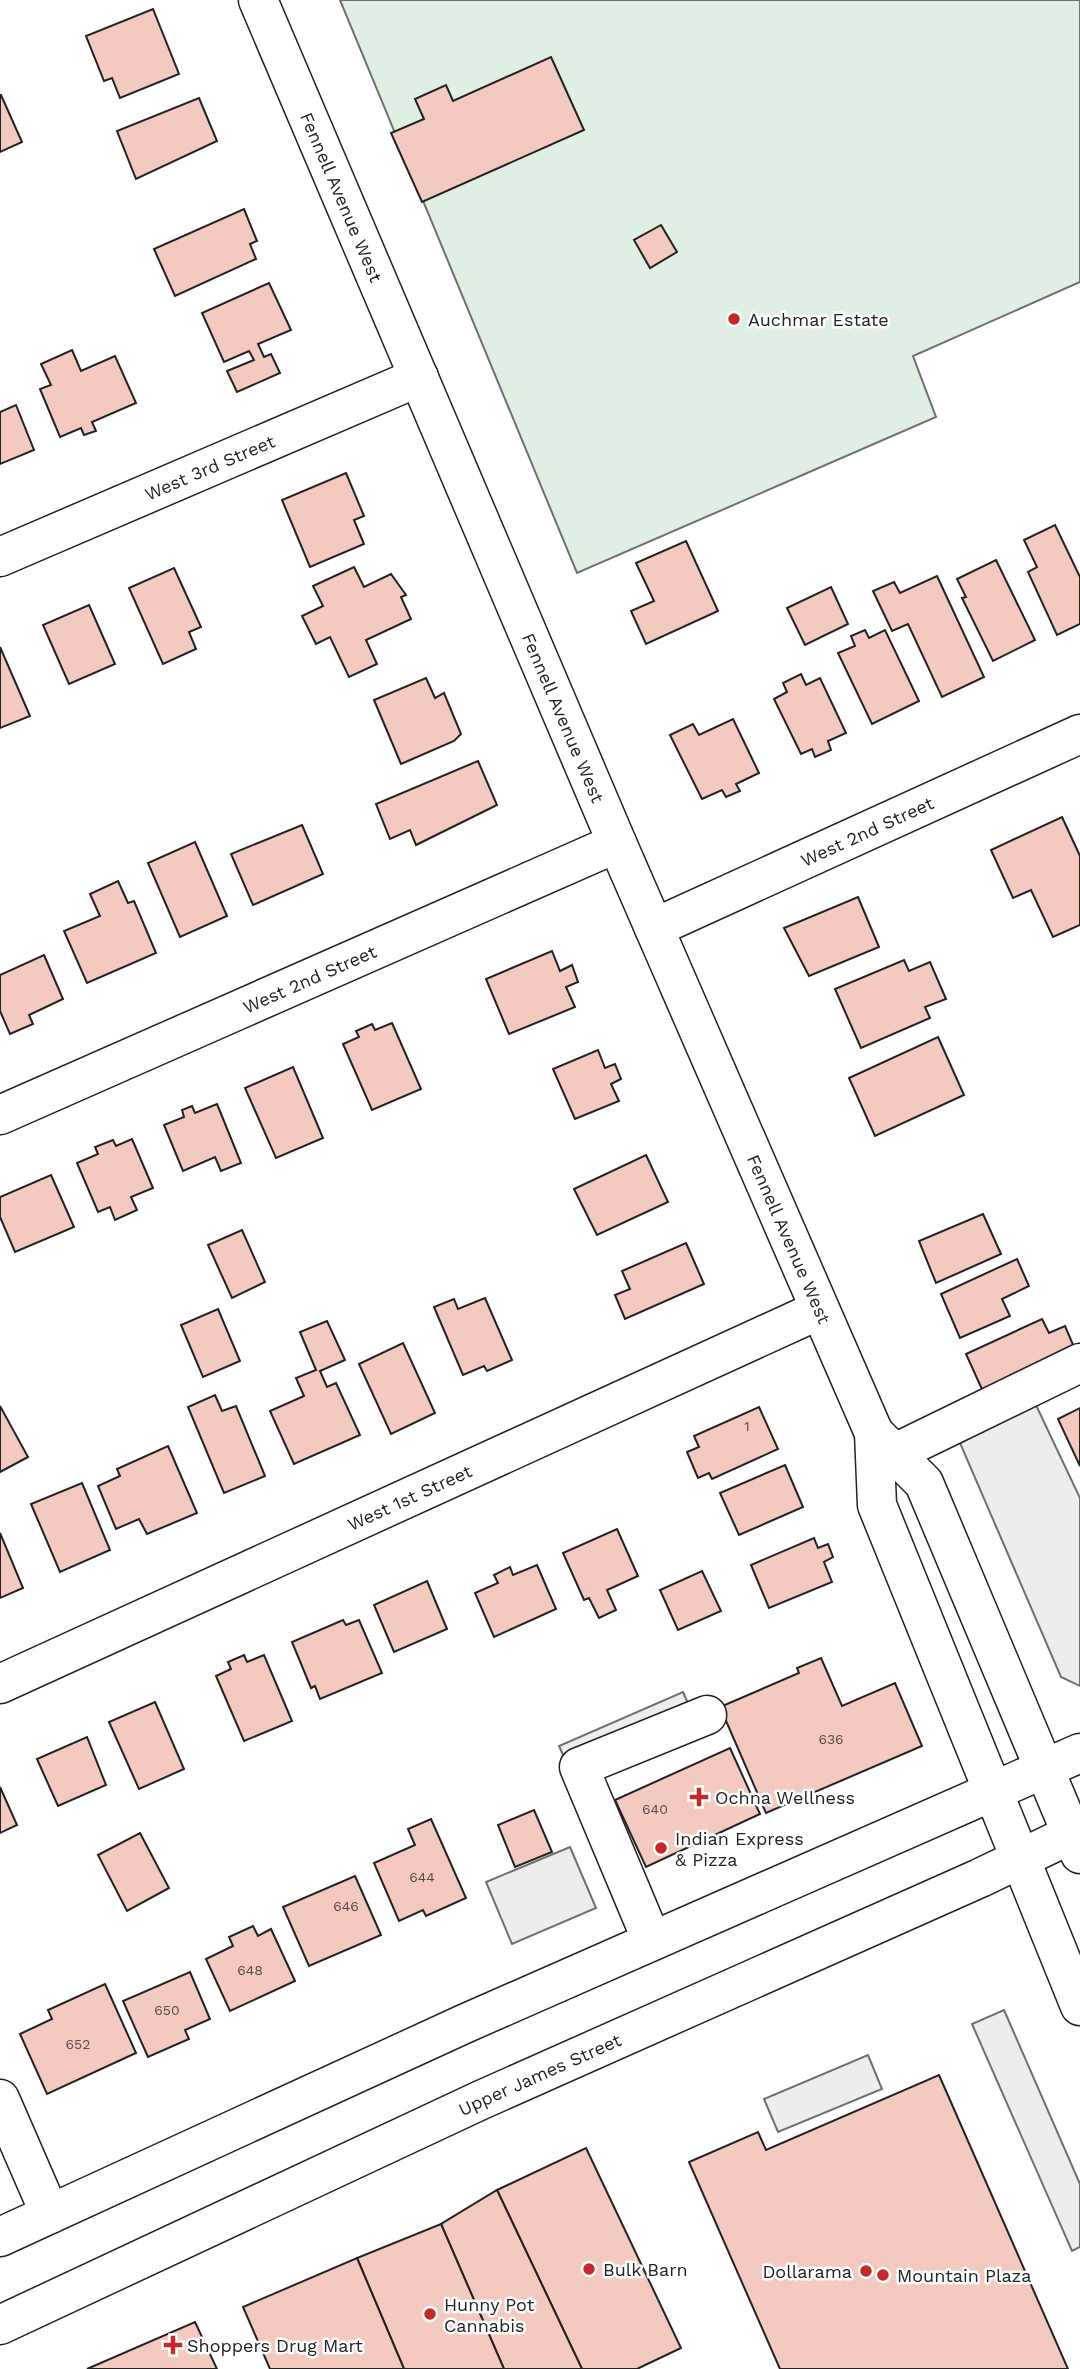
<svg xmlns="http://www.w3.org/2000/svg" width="1080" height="2369" font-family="'Work Sans',sans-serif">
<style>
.green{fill:#e0efe3;stroke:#6f6f6f;stroke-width:2}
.parking{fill:#ededed;stroke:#6f6f6f;stroke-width:2}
.building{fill:#f3c9c0;stroke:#222;stroke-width:2}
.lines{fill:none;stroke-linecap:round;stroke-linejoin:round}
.minor-casing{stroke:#222;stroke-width:41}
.major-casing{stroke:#222;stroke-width:41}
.minor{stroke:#fff;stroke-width:38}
.major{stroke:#fff;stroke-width:38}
.poi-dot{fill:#c62828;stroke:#fff;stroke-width:2.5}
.labels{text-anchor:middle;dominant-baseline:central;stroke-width:5;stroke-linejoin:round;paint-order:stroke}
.number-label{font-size:14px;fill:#564c4a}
.street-label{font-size:18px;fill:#222;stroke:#fff}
.poi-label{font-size:18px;fill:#222;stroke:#fff;text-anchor:start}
</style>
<rect width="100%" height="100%" fill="#fff"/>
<polygon class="green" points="340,0 1080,0 1080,282 913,356 936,417 577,573"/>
<g class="parking">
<polygon points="1035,1403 1080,1498 1080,1686 1061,1677 960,1443"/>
<polygon points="683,1692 698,1726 574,1779 559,1746"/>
<polygon points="570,1847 596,1908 512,1944 486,1882"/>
<polygon points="1004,2010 1080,2184 1080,2247 1072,2251 972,2024"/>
<polygon points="868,2055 882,2089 778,2132 764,2099"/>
</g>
<g class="building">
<polygon points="153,9 179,74 120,98 112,78 104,81 86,36"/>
<polygon points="551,57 584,130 422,202 391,133 424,119 415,99 446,85 453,101"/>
<polygon points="1,95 22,142 0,152 0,95"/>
<polygon points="199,98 217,141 136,179 117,131"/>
<polygon points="244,209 257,241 250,244 256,259 175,296 154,249"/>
<polygon points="661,225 677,252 650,268 634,240"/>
<polygon points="269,283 291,330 258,344 264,357 271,354 280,373 237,392 227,371 254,360 249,351 224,362 202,313"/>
<polygon points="72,350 81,371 115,356 136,403 92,422 96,431 84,435 81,428 60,437 40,389 51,385 41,364"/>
<polygon points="16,405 34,450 0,464 0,412"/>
<polygon points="346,473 364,516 354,520 364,544 310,567 282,500"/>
<polygon points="1055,525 1080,577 1080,624 1057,635 1028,572 1037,567 1024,540"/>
<polygon points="686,541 718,611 646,644 631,611 654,601 636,563"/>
<polygon points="996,560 1035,640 993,661 962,598 966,597 957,579"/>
<polygon points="354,567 364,587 391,574 406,595 401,597 411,619 366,640 377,664 349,677 330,637 316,644 302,616 323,606 313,586"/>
<polygon points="174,568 201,627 189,632 196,649 163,664 129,588"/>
<polygon points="937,576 984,677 942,697 908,624 892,631 873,591 894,582 900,593"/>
<polygon points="831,587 848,624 805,645 787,608"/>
<polygon points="89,605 115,664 69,684 43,625"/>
<polygon points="865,630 869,638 885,630 919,701 872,724 838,653 855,646 851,636"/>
<polygon points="0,647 30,716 0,728"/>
<polygon points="801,674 806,685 820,678 846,733 828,741 831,750 815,757 812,749 801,754 774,699 787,692 783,683"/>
<polygon points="426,678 435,698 444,693 461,734 454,741 401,764 374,700"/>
<polygon points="733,719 759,773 736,784 740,791 726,797 722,790 702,799 670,735 693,724 699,735"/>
<polygon points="478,761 497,805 416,845 410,830 390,839 376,804"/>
<polygon points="1062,817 1080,856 1080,925 1053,937 1031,890 1013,898 991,850"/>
<polygon points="302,825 323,874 253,905 231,854"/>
<polygon points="195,842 227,916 180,937 148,863"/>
<polygon points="118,881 128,903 134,901 156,953 87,983 64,931 100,916 90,894"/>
<polygon points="858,897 879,947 809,976 784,928"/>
<polygon points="552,951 560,971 572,965 578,982 566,987 575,1007 509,1034 486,979"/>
<polygon points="44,955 63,999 29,1015 33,1024 10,1034 0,1011 0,975"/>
<polygon points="904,960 909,971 930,962 946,999 925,1007 930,1018 861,1048 835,989"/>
<polygon points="392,1023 421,1089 372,1110 343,1044 359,1037 356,1031 372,1024 375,1030"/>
<polygon points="938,1037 964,1095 875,1136 849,1078"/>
<polygon points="598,1050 605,1068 615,1064 621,1079 611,1084 619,1101 575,1119 553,1069"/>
<polygon points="293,1067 323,1138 276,1158 245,1088"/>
<polygon points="217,1104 241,1163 221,1171 215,1157 183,1171 164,1125 184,1117 182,1110 192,1106 195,1113"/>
<polygon points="132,1139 153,1188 131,1197 137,1210 115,1220 110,1207 98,1212 77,1163 98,1154 95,1147 113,1140 116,1146"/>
<polygon points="646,1155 668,1202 597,1235 574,1189"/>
<polygon points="51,1175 74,1227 15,1252 0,1217 0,1197"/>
<polygon points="983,1214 1001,1254 936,1283 919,1241"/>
<polygon points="242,1230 265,1282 232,1298 208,1245"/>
<polygon points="686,1243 704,1284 625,1319 615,1295 630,1289 622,1271"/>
<polygon points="1017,1259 1029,1286 1002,1299 1010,1316 960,1338 941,1294"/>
<polygon points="485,1298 512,1360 487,1371 484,1366 463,1375 434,1307 454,1299 458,1309"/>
<polygon points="218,1309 240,1361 203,1377 181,1325"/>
<polygon points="1042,1319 1049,1333 1065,1326 1077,1354 985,1396 966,1354"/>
<polygon points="327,1321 345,1360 320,1371 327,1387 336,1383 360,1435 294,1464 270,1411 304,1396 296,1378 316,1370 300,1332"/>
<polygon points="403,1343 435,1413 391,1434 359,1364"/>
<polygon points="215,1395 222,1411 236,1406 265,1476 224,1493 188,1407"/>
<polygon points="0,1406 28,1457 0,1472"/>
<polygon points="759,1407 778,1449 712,1479 709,1473 698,1478 687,1452 699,1447 694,1436"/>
<polygon points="1080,1408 1080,1466 1058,1419"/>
<polygon points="168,1446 197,1513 147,1534 139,1519 116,1529 98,1486 120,1476 117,1469"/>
<polygon points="785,1465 803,1507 739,1535 720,1493"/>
<polygon points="82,1483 110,1550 60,1572 31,1504"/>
<polygon points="617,1529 638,1576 607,1590 616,1610 599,1618 589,1598 584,1600 563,1553"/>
<polygon points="0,1533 23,1588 0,1598"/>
<polygon points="814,1538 818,1548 828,1544 833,1557 824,1562 832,1582 769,1608 751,1565"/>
<polygon points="537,1565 556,1609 494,1637 475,1593 498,1583 494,1575 510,1567 513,1575"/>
<polygon points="702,1571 721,1611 678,1630 660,1590"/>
<polygon points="427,1581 447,1629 394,1652 374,1605"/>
<polygon points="343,1620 346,1625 359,1620 382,1673 320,1699 315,1686 311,1688 292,1642"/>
<polygon points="244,1655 247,1662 264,1655 292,1721 244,1741 216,1676 231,1669 228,1662"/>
<polygon points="821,1658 842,1706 895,1683 922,1746 766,1813 720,1707 799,1673 797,1668"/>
<polygon points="155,1702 184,1769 139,1789 109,1722"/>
<polygon points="87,1737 106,1785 58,1806 37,1759"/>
<polygon points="730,1748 760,1814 646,1867 615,1800"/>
<polygon points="0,1787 17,1825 0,1833"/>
<polygon points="534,1810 552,1852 515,1867 498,1825"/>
<polygon points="431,1819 466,1898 426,1916 423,1910 399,1921 374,1863 415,1845 408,1829"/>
<polygon points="140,1833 169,1888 127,1911 98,1855"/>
<polygon points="355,1876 381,1935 309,1966 283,1907"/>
<polygon points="253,1926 258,1936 271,1929 295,1981 230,2011 206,1959 233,1946 229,1937"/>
<polygon points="190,1972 210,2019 185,2030 189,2039 148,2057 123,2001"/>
<polygon points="105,1984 136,2053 47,2094 20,2034 52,2019 48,2010"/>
<polygon points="939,2075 1068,2369 780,2369 689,2162 758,2132 766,2150"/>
<polygon points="586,2148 681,2348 637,2369 582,2369 497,2190"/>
<polygon points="497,2190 582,2369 504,2369 441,2224"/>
<polygon points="441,2224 504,2369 404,2369 357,2258"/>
<polygon points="357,2258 404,2369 270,2369 243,2307"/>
<polygon points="195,2322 217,2369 87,2369"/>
</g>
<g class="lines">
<g class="minor-casing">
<g id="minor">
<path id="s1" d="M0 557 419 377"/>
<path id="s2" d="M654 928 1080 734"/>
<path id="s3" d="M0 1115 617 843"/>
<polyline points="895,1453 1080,1363"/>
<path id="s4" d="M0 1684 819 1310"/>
<polyline points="652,1941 579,1767 707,1715"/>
<polyline points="0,2099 50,2214"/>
</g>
</g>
<g class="major-casing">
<g id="major">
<path id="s5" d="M258 0 617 843 874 1433 877 1505 1080 2006"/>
<polyline points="874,1433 924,1483 1080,1854"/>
<polyline points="0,2237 464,2024 1080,1753"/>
<path id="s6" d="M0 2325 481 2100 980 1878 1080 1830"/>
</g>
</g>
<use href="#minor" class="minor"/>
<use href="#major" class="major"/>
</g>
<g class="poi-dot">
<circle cx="734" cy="319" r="7"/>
<path d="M695.5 1786.5h7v7h7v7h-7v7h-7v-7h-7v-7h7z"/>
<circle cx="661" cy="1848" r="7"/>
<circle cx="589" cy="2269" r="7"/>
<circle cx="866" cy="2271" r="7"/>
<circle cx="883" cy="2275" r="7"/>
<circle cx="430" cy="2314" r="7"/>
<path d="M169.5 2334.5h7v7h7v7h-7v7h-7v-7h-7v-7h7z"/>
</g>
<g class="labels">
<g class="number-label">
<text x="747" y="1426">1</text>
<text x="831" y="1739">636</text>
<text x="655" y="1809">640</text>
<text x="422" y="1877">644</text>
<text x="346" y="1906">646</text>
<text x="250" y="1970">648</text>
<text x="167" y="2010">650</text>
<text x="78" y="2044">652</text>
</g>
<g class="street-label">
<text stroke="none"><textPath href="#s5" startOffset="214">Fennell Avenue West</textPath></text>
<text stroke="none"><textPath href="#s1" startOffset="228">West 3rd Street</textPath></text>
<text stroke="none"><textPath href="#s5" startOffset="780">Fennell Avenue West</textPath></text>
<text stroke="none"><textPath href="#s2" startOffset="234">West 2nd Street</textPath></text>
<text stroke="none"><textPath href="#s3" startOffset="338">West 2nd Street</textPath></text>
<text stroke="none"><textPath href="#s5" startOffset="1348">Fennell Avenue West</textPath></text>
<text stroke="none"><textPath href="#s4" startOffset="450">West 1st Street</textPath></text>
<text stroke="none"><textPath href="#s6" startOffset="595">Upper James Street</textPath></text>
</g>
<g class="poi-label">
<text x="748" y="319">Auchmar Estate</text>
<text x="715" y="1797">Ochna Wellness</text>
<text x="675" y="1838">Indian Express<tspan x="675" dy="21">&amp; Pizza</tspan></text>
<text x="603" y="2269">Bulk Barn</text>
<text x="852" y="2271" text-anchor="end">Dollarama</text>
<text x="897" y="2275">Mountain Plaza</text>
<text x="444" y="2304">Hunny Pot<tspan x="444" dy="21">Cannabis</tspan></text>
<text x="187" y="2345">Shoppers Drug Mart</text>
</g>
</g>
</svg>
